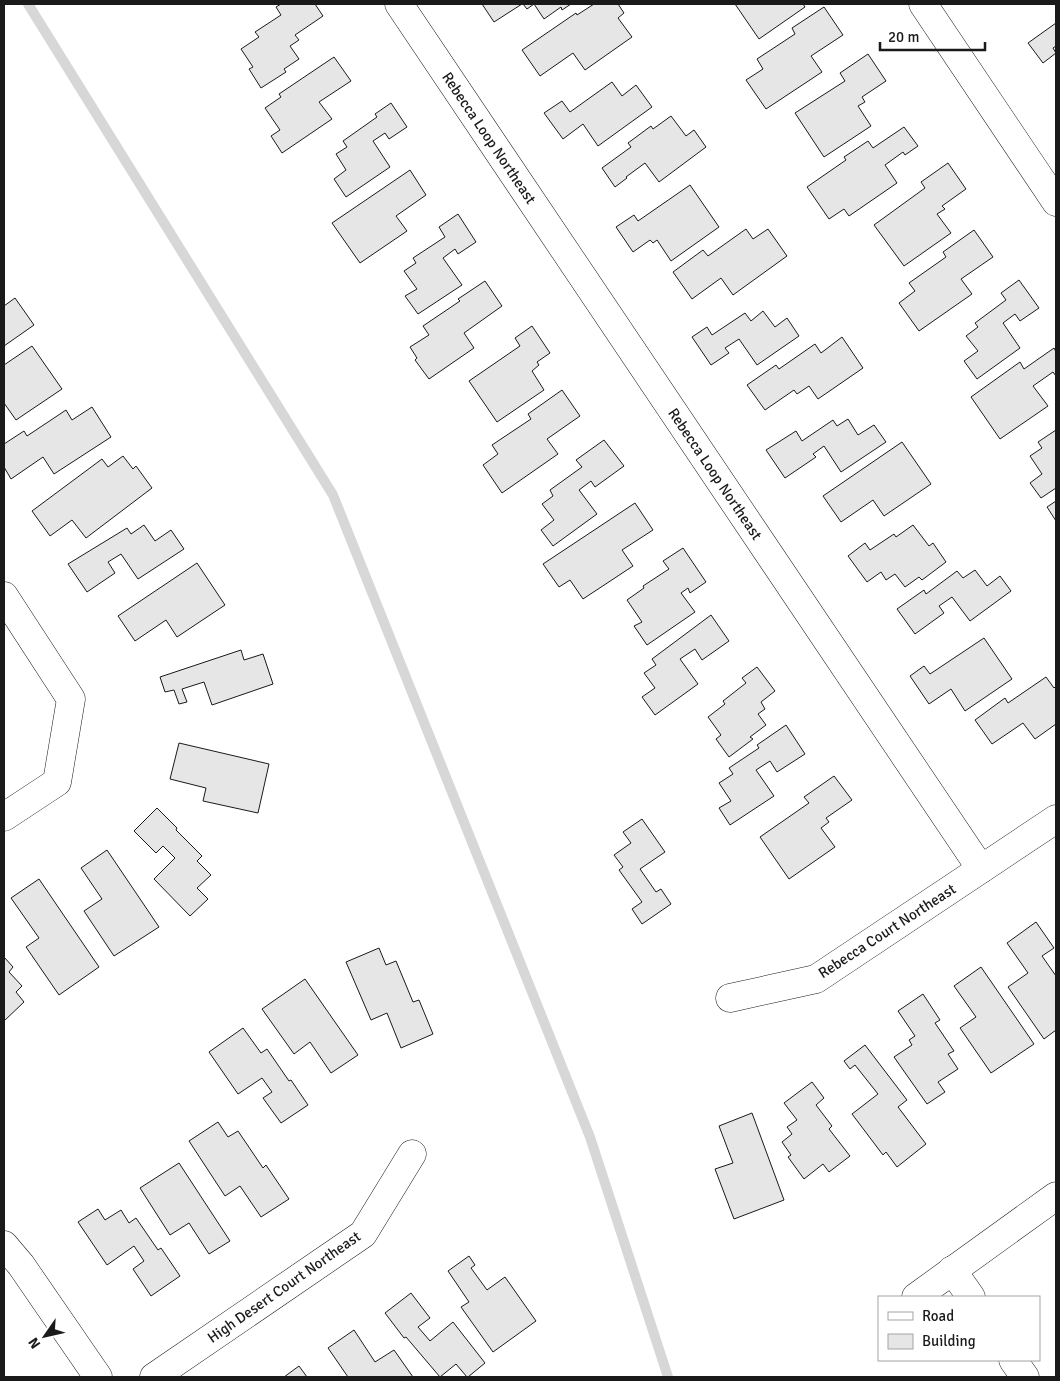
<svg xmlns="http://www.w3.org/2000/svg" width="1060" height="1381" font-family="Signika,sans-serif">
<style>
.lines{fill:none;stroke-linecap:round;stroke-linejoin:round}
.stream{stroke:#d7d7d7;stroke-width:10}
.building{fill:#e6e6e6;stroke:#1a1a1a}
.minor-casing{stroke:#1a1a1a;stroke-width:29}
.minor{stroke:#fff;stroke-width:28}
.labels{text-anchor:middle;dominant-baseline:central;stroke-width:4;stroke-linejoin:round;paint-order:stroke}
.street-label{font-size:15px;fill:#1a1a1a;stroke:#fff}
</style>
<rect width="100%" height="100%" fill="#fff"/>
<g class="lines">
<polyline class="stream" points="28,4 333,495 590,1137 668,1377"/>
</g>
<g class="building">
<polygon points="281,4 315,4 323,16 295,35 299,40 290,46 299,59 284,69 286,72 261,88 249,69 253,67 241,49 259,37 255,32 281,15 276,7"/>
<polygon points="482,4 522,4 494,22"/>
<polygon points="523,4 571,4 562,10 561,7 544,19 534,4 527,9"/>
<polygon points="594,4 618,4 624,13 618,18 632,37 585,70 573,53 540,76 522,50 576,13 577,15"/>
<polygon points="735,4 803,4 805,7 759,39"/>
<polygon points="824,7 843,35 811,56 822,72 766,109 746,80 763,69 757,59 795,34 792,28"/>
<polygon points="1056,23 1056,46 1053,48 1056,53 1043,63 1028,43"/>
<polygon points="868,54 886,81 862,97 865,102 858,106 871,126 824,157 795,113 845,81 840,73"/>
<polygon points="334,57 351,81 319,102 332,119 282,153 271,136 280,130 265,108 281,97 279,94"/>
<polygon points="612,82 622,96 636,85 652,107 598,146 583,124 563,139 544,113 562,101 570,112"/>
<polygon points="391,103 407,127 389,139 385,133 373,141 390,167 346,197 334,179 346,170 336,154 347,147 343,141 377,117 375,114"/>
<polygon points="671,116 686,136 694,130 706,147 659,182 645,163 626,177 627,178 615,187 602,168 631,147 628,143 651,126 653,129"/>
<polygon points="904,127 918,146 905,155 903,152 885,165 897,183 849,216 844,209 829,219 807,187 846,160 844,157 868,141 873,148"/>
<polygon points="948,163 966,189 942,206 945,209 937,214 951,233 904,266 874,225 925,188 921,182"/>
<polygon points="410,170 426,195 396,216 407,231 360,263 332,223"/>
<polygon points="690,185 719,227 671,261 657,240 653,243 650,240 633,252 616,227 634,215 638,221"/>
<polygon points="458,214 476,242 458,254 455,249 443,258 462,285 418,314 405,296 417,289 404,271 416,263 413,258 445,237 439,227"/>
<polygon points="746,229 753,239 768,229 787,256 733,295 721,278 692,299 673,272 703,250 708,256"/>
<polygon points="974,230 993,257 961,279 972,294 919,331 899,303 915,291 909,283 946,257 943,252"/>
<polygon points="1019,280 1039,308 1020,321 1015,314 1003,323 1020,348 977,379 964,361 978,351 966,336 978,327 975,323 1006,300 1001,293"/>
<polygon points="485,281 502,306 464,333 474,348 429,379 415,360 417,358 410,347 429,335 423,326 460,301 458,299"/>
<polygon points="15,298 34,325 4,346 4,306"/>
<polygon points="763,311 775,327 787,318 799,336 757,365 739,339 725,348 729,353 711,365 692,337 707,327 712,335 745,313 751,321"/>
<polygon points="532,326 550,353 537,362 539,365 532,371 544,390 497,422 469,381 520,346 515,338"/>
<polygon points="842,337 863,368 818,399 809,386 797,394 794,390 765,410 747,385 776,365 779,369 815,344 821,353"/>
<polygon points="32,346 62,389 16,420 4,403 4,365"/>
<polygon points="1054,348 1056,352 1056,376 1053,372 1033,386 1048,406 1000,439 971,397 1020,362 1024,369"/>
<polygon points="562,390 580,416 547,439 558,454 502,493 483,465 498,454 492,445 531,419 528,414"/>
<polygon points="92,407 111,437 54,474 43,457 11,479 4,467 4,444 24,431 27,436 66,410 72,420"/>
<polygon points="848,419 858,435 874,425 886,442 841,472 824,446 813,454 816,457 785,478 766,450 796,431 802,441 833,420 837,426"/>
<polygon points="1056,430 1056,488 1041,498 1030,483 1042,474 1030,456 1042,448 1038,442"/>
<polygon points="604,440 624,466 595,487 591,481 579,490 597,514 553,546 541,530 554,520 542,504 553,496 550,490 582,467 576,460"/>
<polygon points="902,442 931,484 884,516 873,500 841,522 823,496"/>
<polygon points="123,456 133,469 136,466 152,488 86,538 72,520 50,536 32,511 102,459 108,467"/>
<polygon points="1056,501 1056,521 1047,507"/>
<polygon points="635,503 653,530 622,550 633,566 583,599 570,580 559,587 543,564"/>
<polygon points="144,525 155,541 171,530 184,549 138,579 121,554 108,562 115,573 87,592 68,564 127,528 131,534"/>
<polygon points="913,525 929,546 933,543 946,562 922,580 919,577 905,587 895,574 886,580 881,572 867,582 848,556 865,543 870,550 894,534 896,537"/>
<polygon points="683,548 706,582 690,593 688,588 681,593 695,612 647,645 634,626 642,622 627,600 644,588 643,586 669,569 663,561"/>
<polygon points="197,563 225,605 177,637 166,620 135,641 118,616"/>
<polygon points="975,570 987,586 1000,576 1011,591 970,621 952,597 939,606 944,613 915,634 897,609 924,590 926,594 957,571 963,578"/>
<polygon points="711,615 729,641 702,660 695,649 680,659 698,684 655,715 642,697 655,688 644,673 656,665 652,659"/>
<polygon points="984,638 1012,679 965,711 951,689 929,704 910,676 924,666 930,674"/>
<polygon points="241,650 244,660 263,654 273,684 212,705 204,682 182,689 187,702 179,704 174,690 165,692 160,677"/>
<polygon points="757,667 775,691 761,702 765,709 758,714 766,725 750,737 753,739 729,757 716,739 721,735 708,717 725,704 723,701 746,683 742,678"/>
<polygon points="1046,677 1054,688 1056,686 1056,724 1035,739 1023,723 992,744 975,720 1005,698 1008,703"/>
<polygon points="786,725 805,754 777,772 770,761 756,770 774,796 730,825 719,808 731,801 719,783 733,774 729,768 759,748 757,745"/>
<polygon points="179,743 269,764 258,813 203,801 206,788 170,779"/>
<polygon points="834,776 852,800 826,818 829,822 821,828 835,847 789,879 760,837 809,803 804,797"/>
<polygon points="157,808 177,828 176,830 202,856 197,861 211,875 197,888 208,899 190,916 154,879 175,858 163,846 156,853 134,831"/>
<polygon points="642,819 665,852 640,869 656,892 661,889 671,904 642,924 632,909 642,902 619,870 623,867 614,855 631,843 623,832"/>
<polygon points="107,850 159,927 114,956 84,911 102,899 81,868"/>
<polygon points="39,879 99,967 59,995 26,947 39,938 11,898"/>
<polygon points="1036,922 1054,948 1042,956 1056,976 1056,1030 1044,1039 1008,987 1028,973 1007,943"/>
<polygon points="379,948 386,965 396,961 413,1002 419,1000 433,1034 401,1048 387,1013 371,1020 346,962"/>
<polygon points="4,957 13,967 9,972 22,986 16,992 24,1002 4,1021"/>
<polygon points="981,967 1034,1044 991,1073 960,1028 976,1017 954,986"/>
<polygon points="305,979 358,1055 331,1073 310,1042 294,1054 262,1009"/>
<polygon points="923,994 940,1020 935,1023 954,1051 948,1054 958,1069 938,1082 945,1092 927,1104 894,1057 912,1045 909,1040 915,1036 898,1011"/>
<polygon points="243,1028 261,1053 267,1049 289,1081 291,1080 308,1105 281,1123 263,1098 272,1092 262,1078 238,1094 209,1052"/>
<polygon points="865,1045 907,1100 898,1107 926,1144 897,1167 886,1152 883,1155 852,1114 878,1094 855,1065 850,1069 844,1061"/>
<polygon points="812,1082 824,1098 816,1105 832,1126 829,1129 850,1156 829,1172 823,1164 804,1179 788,1157 791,1155 782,1142 792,1134 787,1127 797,1120 784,1103"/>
<polygon points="752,1113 784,1200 734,1219 715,1169 733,1163 719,1126"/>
<polygon points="218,1122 228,1137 238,1131 263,1168 266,1165 289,1199 261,1217 240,1186 225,1196 189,1141"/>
<polygon points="179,1163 230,1241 209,1254 189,1223 170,1235 140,1188"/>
<polygon points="98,1209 105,1220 121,1210 129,1223 136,1218 158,1250 161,1248 180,1276 151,1296 133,1269 144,1261 134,1246 107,1265 78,1222"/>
<polygon points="469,1256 475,1265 471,1268 487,1290 505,1277 536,1321 493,1352 461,1307 469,1302 448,1271"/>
<polygon points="411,1293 430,1318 418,1327 430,1341 453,1322 485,1363 468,1377 467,1377 456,1364 440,1377 406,1337 404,1338 385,1313"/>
<polygon points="354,1330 375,1362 394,1350 413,1377 348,1377 328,1348"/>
<polygon points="299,1366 307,1377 284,1377"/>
</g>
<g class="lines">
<g class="minor-casing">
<g id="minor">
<polyline points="399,4 981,869"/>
<polyline points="923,4 1056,202"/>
<polyline points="4,596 71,699 57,782 4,817"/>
<polyline points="730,998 816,979 1056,819"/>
<polyline points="4,1245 21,1265 98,1377"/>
<polyline points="952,1270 971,1297"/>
<polyline points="916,1297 1056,1196"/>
<polyline points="1013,1360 1025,1377"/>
<polyline points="154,1377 363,1234 412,1154"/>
</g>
</g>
<use href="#minor" class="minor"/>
</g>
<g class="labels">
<g class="street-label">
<text transform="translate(489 138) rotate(56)">Rebecca Loop Northeast</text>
<text transform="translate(715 474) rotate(56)">Rebecca Loop Northeast</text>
<text transform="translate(887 931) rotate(-33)">Rebecca Court Northeast</text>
<text transform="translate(284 1287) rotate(-35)">High Desert Court Northeast</text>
</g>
</g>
<rect width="1060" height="1381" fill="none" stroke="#1a1a1a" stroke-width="10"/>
<rect x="878" y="1296" width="162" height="65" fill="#ffffff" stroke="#a3a3a3"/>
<rect x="888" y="1312" width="25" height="8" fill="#ffffff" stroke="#a3a3a3"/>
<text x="922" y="1321" font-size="15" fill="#1a1a1a">Road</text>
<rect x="888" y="1334" width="25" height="15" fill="#e6e6e6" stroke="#a3a3a3"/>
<text x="922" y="1346" font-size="15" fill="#1a1a1a">Building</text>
<g transform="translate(45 1336) rotate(236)" stroke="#ffffff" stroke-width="4" paint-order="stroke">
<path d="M0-4L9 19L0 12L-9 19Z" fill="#1a1a1a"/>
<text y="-8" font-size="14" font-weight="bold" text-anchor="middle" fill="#1a1a1a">N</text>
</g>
<path d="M880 42v8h105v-8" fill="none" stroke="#1a1a1a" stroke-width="2.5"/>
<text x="888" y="42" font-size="15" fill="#1a1a1a" stroke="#ffffff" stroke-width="4" paint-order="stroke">20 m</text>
</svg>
